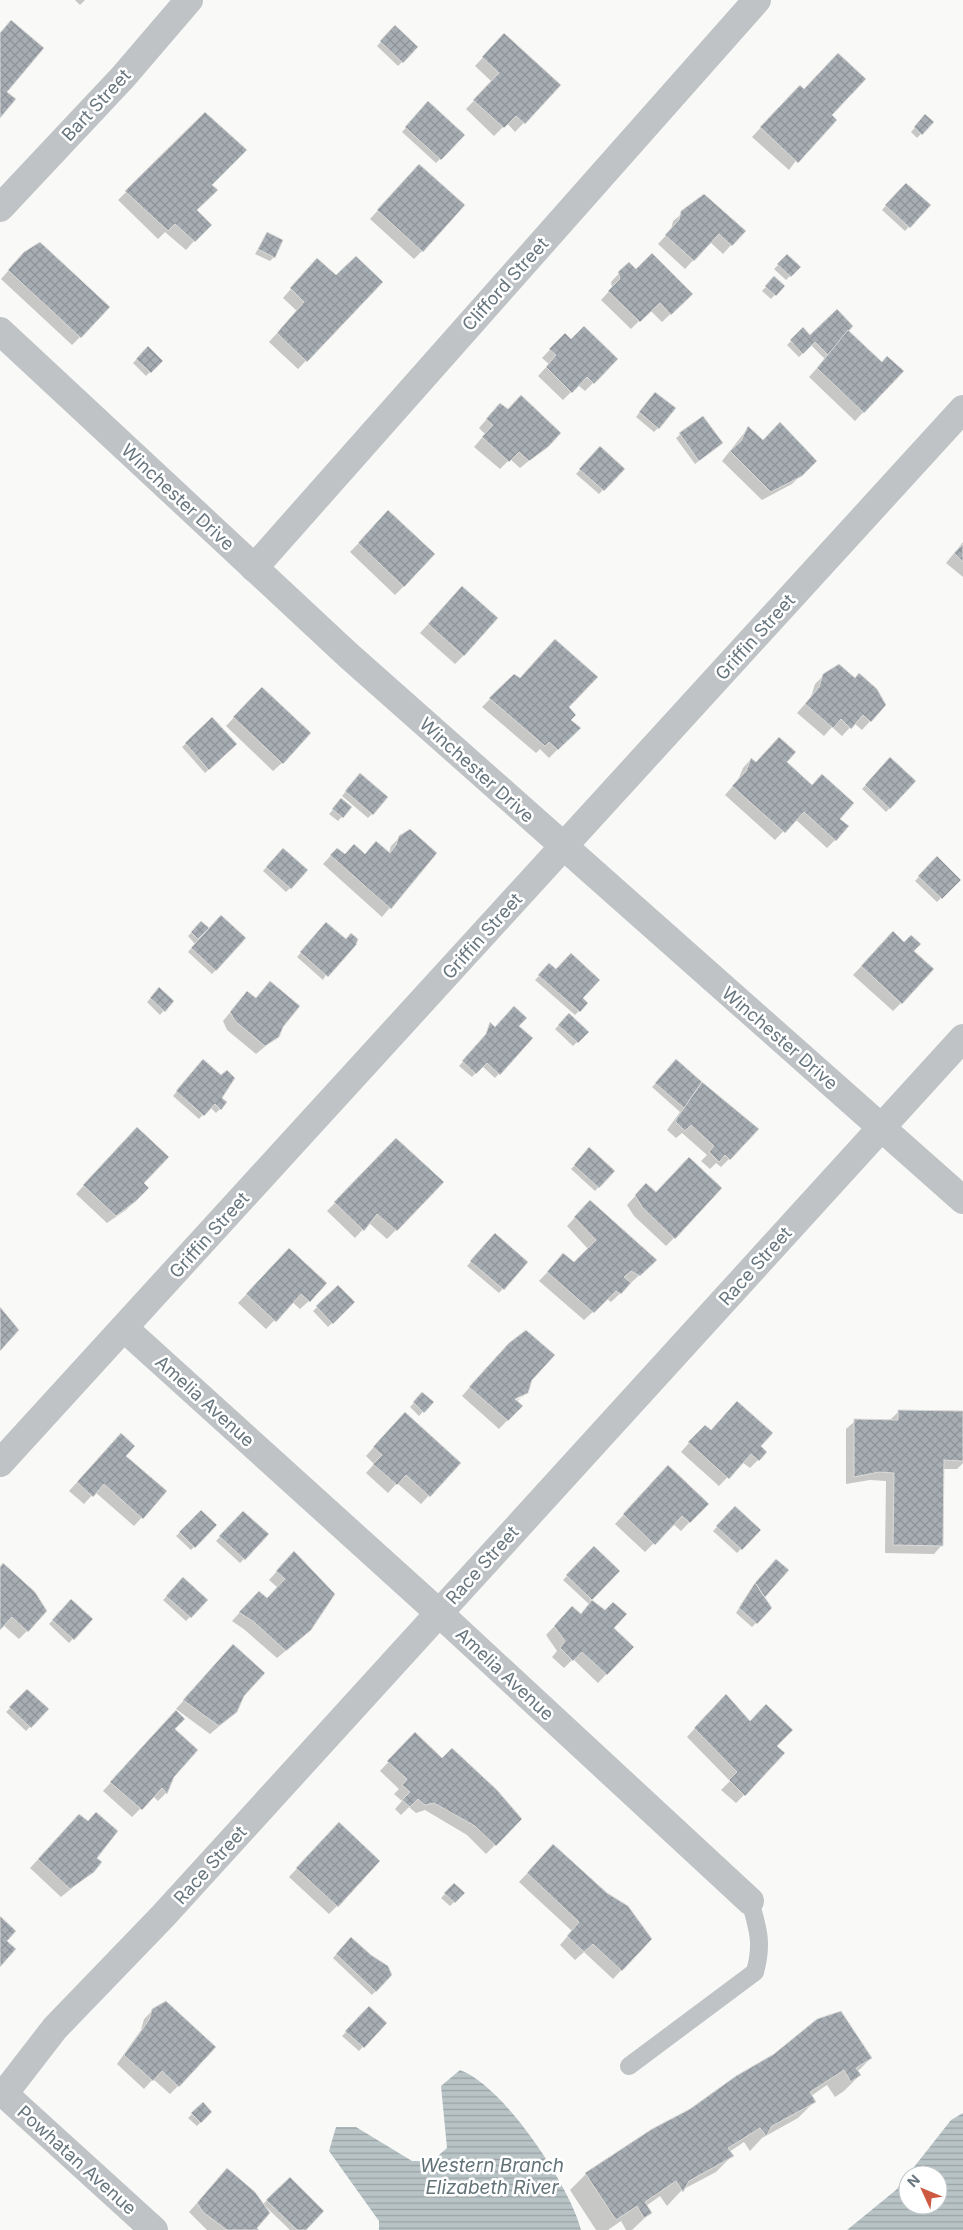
<svg xmlns="http://www.w3.org/2000/svg" width="963" height="2230" font-family="Inter,sans-serif">
<style>
.water{fill:url(#water-rules);fill-rule:evenodd}
.shadow{fill:#0003}
.building{fill:url(#building-cross-hatch);stroke:#dbdad9}
.lines{fill:none;stroke-linecap:round;stroke-linejoin:round}
.lane{stroke:#bfc3c6;stroke-width:18}
.street{stroke:#bfc3c6;stroke-width:28}
.labels{text-anchor:middle;dominant-baseline:central;stroke-width:5;stroke-linejoin:round;paint-order:stroke}
.street-label{font-size:18px;fill:#67767e;stroke:#fff}
.water-label{font-size:19px;font-style:italic;fill:#627378;stroke:#fff}
</style>
<defs>
<pattern id="water-rules" width="6" height="5" patternUnits="userSpaceOnUse" patternTransform="scale(1.25)"><rect width="6" height="5" fill="#b8c3c6"/><path d="M0 2.5h6" fill="none" stroke="#99a3a6"/></pattern>
<pattern id="building-cross-hatch" width="8" height="8" patternUnits="userSpaceOnUse" patternTransform="scale(1.25)"><rect width="8" height="8" fill="#a7aeb3"/><path d="M0 0l8 8M0 8l8-8" fill="none" stroke="#8c9297"/></pattern>
</defs>
<rect width="100%" height="100%" fill="#f9f9f7"/>
<g class="water">
<path d="M460 2070C503 2085 570 2186 581 2230H379V2221L329 2151 336 2127H356L412 2161H432L447 2148 441 2086Z"/>
<path d="M963 2113V2230H847L896 2190 951 2120ZM908 2175H938V2205H908Z"/>
</g>
<g class="shadow">
<polygon points="75,0 85,0 80,5"/>
<polygon points="395,26 417,47 398,66 377,46"/>
<polygon points="496,43 559,86 515,132 507,123 494,136 466,109 492,82 475,66"/>
<polygon points="804,91 830,115 789,170 752,137 791,95"/>
<polygon points="428,103 463,135 436,163 402,132"/>
<polygon points="205,114 211,185 196,210 194,241 186,250 165,232 158,239 118,200"/>
<polygon points="925,116 932,122 917,138 911,132"/>
<polygon points="411,174 422,251 414,259 370,219"/>
<polygon points="906,184 929,205 905,231 882,210"/>
<polygon points="704,196 731,245 723,254 710,242 685,269 658,244 671,230 673,221"/>
<polygon points="267,234 274,257 270,261 255,254"/>
<polygon points="787,256 799,267 786,280 774,269"/>
<polygon points="16,262 80,337 72,345 1,279"/>
<polygon points="629,263 636,271 691,294 662,322 650,310 631,329 601,300 612,288 611,282"/>
<polygon points="309,268 337,276 381,282 298,369 269,342 297,311 283,298"/>
<polygon points="774,278 783,286 771,299 762,291"/>
<polygon points="803,329 810,337 847,331 881,363 902,371 855,421 809,377 825,359 811,345 799,357 787,345"/>
<polygon points="565,334 571,340 617,359 585,391 578,385 563,400 538,376 549,364 542,358"/>
<polygon points="148,348 161,361 146,376 133,363"/>
<polygon points="651,397 658,428 654,432 636,417"/>
<polygon points="492,413 547,446 520,468 510,459 500,469 474,447 485,434 479,428"/>
<polygon points="702,418 722,443 695,464 676,438"/>
<polygon points="748,428 763,442 815,461 792,484 762,500 722,461"/>
<polygon points="600,448 623,469 599,494 576,474"/>
<polygon points="380,521 404,586 395,595 350,552"/>
<polygon points="963,542 963,577 946,563"/>
<polygon points="462,587 464,655 455,664 420,633"/>
<polygon points="514,675 568,707 570,720 579,728 549,758 540,749 536,753 482,707"/>
<polygon points="824,675 885,705 862,730 854,723 842,736 832,727 824,736 797,713 811,697 815,684"/>
<polygon points="253,697 282,763 273,771 226,726"/>
<polygon points="212,719 235,744 205,773 182,747"/>
<polygon points="751,759 756,764 785,762 839,819 835,840 827,848 795,819 775,840 725,795 738,780 743,768"/>
<polygon points="890,759 915,781 886,812 862,789"/>
<polygon points="356,779 372,814 368,818 342,796"/>
<polygon points="342,800 350,808 338,821 329,814"/>
<polygon points="400,837 436,853 382,917 323,864 337,849 344,856 389,853 391,846"/>
<polygon points="279,853 290,888 286,892 263,871"/>
<polygon points="937,858 959,880 937,902 915,881"/>
<polygon points="201,923 209,930 244,939 212,974 188,952 195,944 188,936"/>
<polygon points="323,927 346,940 323,980 297,957"/>
<polygon points="884,942 913,951 901,1003 893,1011 853,975"/>
<polygon points="550,965 587,1003 575,1015 535,980"/>
<polygon points="159,989 172,1001 160,1015 147,1002"/>
<polygon points="262,991 282,1026 278,1036 256,1054 227,1030 223,1021 247,992 255,999"/>
<polygon points="569,1015 587,1032 573,1046 555,1029"/>
<polygon points="490,1024 495,1028 518,1026 531,1038 495,1078 482,1066 472,1077 459,1066 483,1040"/>
<polygon points="676,1061 729,1159 721,1167 716,1163 710,1169 701,1161 707,1155 682,1133 676,1138 667,1130 680,1112 652,1087"/>
<polygon points="199,1065 220,1098 220,1109 216,1113 210,1107 199,1119 173,1096"/>
<polygon points="128,1137 142,1183 148,1188 126,1210 107,1223 76,1194"/>
<polygon points="396,1140 443,1182 387,1239 369,1223 355,1238 327,1211"/>
<polygon points="590,1149 613,1171 595,1191 571,1169"/>
<polygon points="638,1193 656,1194 674,1238 666,1246 634,1216 627,1205"/>
<polygon points="582,1210 655,1260 611,1302 607,1299 584,1320 539,1281 555,1264 574,1263 588,1249 567,1226"/>
<polygon points="491,1239 527,1262 499,1293 467,1266"/>
<polygon points="281,1258 309,1301 300,1309 292,1302 266,1329 238,1303"/>
<polygon points="338,1287 353,1302 328,1327 313,1311"/>
<polygon points="500,1353 531,1379 527,1392 522,1397 522,1395 509,1401 510,1403 521,1398 516,1402 521,1406 499,1429 462,1396"/>
<polygon points="422,1394 432,1402 419,1416 410,1407"/>
<polygon points="899,1411 963,1412 963,1463 957,1469 943,1469 942,1545 934,1554 885,1553 886,1481 870,1480 846,1484 846,1429 855,1421 890,1420"/>
<polygon points="396,1422 459,1463 421,1504 397,1483 388,1493 366,1473 374,1464 366,1456"/>
<polygon points="710,1431 759,1446 758,1460 750,1468 742,1462 719,1486 681,1452 696,1435"/>
<polygon points="121,1434 125,1456 165,1492 134,1526 95,1492 84,1504 69,1491"/>
<polygon points="660,1476 707,1504 681,1531 673,1524 645,1552 615,1524"/>
<polygon points="735,1508 759,1530 737,1553 713,1531"/>
<polygon points="201,1512 216,1525 191,1550 176,1536"/>
<polygon points="243,1512 267,1534 240,1563 216,1541"/>
<polygon points="594,1548 618,1571 590,1600 605,1612 613,1628 632,1647 598,1683 573,1659 564,1668 552,1657 557,1651 546,1635 564,1616 580,1615 589,1604 563,1580"/>
<polygon points="286,1561 301,1638 277,1658 245,1630 232,1621 250,1601 267,1600 278,1588 269,1580"/>
<polygon points="772,1564 787,1570 763,1597 771,1608 752,1627 736,1613 751,1589"/>
<polygon points="0,1568 27,1631 19,1639 3,1625 0,1628"/>
<polygon points="183,1579 206,1600 186,1621 163,1600"/>
<polygon points="71,1601 91,1619 69,1643 49,1624"/>
<polygon points="225,1654 243,1695 236,1712 210,1734 176,1709"/>
<polygon points="27,1691 47,1709 26,1731 6,1712"/>
<polygon points="717,1704 750,1722 775,1746 744,1795 736,1803 721,1790 730,1781 687,1737"/>
<polygon points="168,1720 173,1729 173,1777 166,1793 158,1801 153,1796 132,1817 103,1791"/>
<polygon points="407,1742 442,1760 521,1819 486,1854 467,1835 425,1810 416,1813 409,1807 401,1815 395,1809 402,1801 394,1794 399,1789 380,1771"/>
<polygon points="71,1824 95,1858 93,1871 61,1897 30,1868"/>
<polygon points="331,1832 337,1906 329,1914 289,1877"/>
<polygon points="545,1854 651,1939 613,1979 584,1952 575,1960 560,1945 572,1931 519,1882"/>
<polygon points="454,1884 463,1893 450,1906 441,1898"/>
<polygon points="351,1939 390,1975 372,1995 333,1958"/>
<polygon points="369,2008 385,2023 359,2051 342,2036"/>
<polygon points="153,2010 178,2086 170,2094 153,2079 144,2089 117,2064 141,2030 144,2019"/>
<polygon points="871,2058 857,2072 860,2075 844,2091 835,2097 827,2085 811,2096 814,2102 798,2118 762,2138 750,2151 744,2142 729,2152 732,2156 716,2172 682,2190 667,2206 660,2196 646,2206 650,2213 632,2230 626,2230 621,2221 608,2230 596,2230 570,2190 586,2174"/>
<polygon points="203,2104 210,2112 197,2126 188,2118"/>
<polygon points="219,2178 262,2205 290,2179 304,2230 290,2230 266,2207 255,2228 257,2230 207,2230 189,2212"/>
</g>
<g class="building">
<polygon points="11,20 44,48 7,92 16,99 0,118 0,33"/>
<polygon points="395,25 418,47 403,63 380,41"/>
<polygon points="504,33 561,85 525,124 516,116 504,128 473,100 499,73 482,57"/>
<polygon points="838,53 866,79 832,115 837,120 798,163 760,127 800,85 804,89"/>
<polygon points="428,101 465,135 441,160 405,127"/>
<polygon points="205,112 247,150 212,185 218,190 197,210 212,225 195,242 175,224 168,231 125,191"/>
<polygon points="925,114 934,122 922,135 914,127"/>
<polygon points="419,164 465,205 423,252 377,210"/>
<polygon points="906,183 931,205 910,228 885,205"/>
<polygon points="704,194 746,231 732,246 719,234 694,261 665,235 679,220 681,211"/>
<polygon points="267,232 283,240 275,258 258,249"/>
<polygon points="40,242 110,307 81,338 8,270 24,252"/>
<polygon points="652,253 693,294 671,315 660,303 640,322 608,291 620,279 618,272 629,262 636,269"/>
<polygon points="787,254 801,267 791,277 777,264"/>
<polygon points="356,256 383,282 307,362 277,333 304,302 290,288 317,258 336,275"/>
<polygon points="774,276 785,286 776,296 765,286"/>
<polygon points="837,309 853,326 828,355 815,342 803,354 790,340 803,327 810,335"/>
<polygon points="584,326 618,359 594,384 587,377 572,393 546,367 556,355 549,349 565,333 571,339"/>
<polygon points="848,330 882,362 887,356 904,371 864,413 817,368"/>
<polygon points="148,346 163,361 151,373 136,359"/>
<polygon points="655,392 676,408 659,429 639,412"/>
<polygon points="521,395 561,433 548,447 529,461 519,452 509,462 482,437 493,425 486,419 500,403 508,409"/>
<polygon points="703,416 723,443 699,461 679,433"/>
<polygon points="780,422 817,461 802,476 771,492 730,451 741,441 748,426 763,440"/>
<polygon points="600,446 625,469 604,491 579,469"/>
<polygon points="388,510 435,554 404,587 358,543"/>
<polygon points="963,544 963,562 954,553"/>
<polygon points="462,586 498,618 464,656 428,624"/>
<polygon points="555,639 598,677 569,707 576,715 571,720 581,728 558,750 549,742 545,746 489,698 514,674 520,678"/>
<polygon points="839,664 855,678 859,673 877,689 886,705 871,722 863,715 851,729 841,719 833,728 805,704 819,687 823,674"/>
<polygon points="262,687 311,733 283,764 233,717"/>
<polygon points="212,717 237,744 209,770 185,743"/>
<polygon points="779,737 796,752 787,762 812,785 822,774 854,803 840,819 849,826 836,841 804,812 785,833 732,786 746,771 751,758 756,762"/>
<polygon points="890,757 916,781 890,809 865,785"/>
<polygon points="360,773 388,797 373,815 345,791"/>
<polygon points="341,798 352,807 343,818 332,809"/>
<polygon points="410,829 437,853 391,909 330,855 337,848 345,854 354,844 365,854 376,841 390,853 396,845 399,836"/>
<polygon points="283,848 308,870 291,889 266,867"/>
<polygon points="937,856 961,880 942,899 918,876"/>
<polygon points="221,915 246,938 216,971 191,948"/>
<polygon points="201,921 209,928 198,939 191,932"/>
<polygon points="326,922 346,939 351,933 358,939 356,945 328,977 300,952"/>
<polygon points="893,931 904,942 911,935 921,944 914,951 934,969 902,1004 861,966"/>
<polygon points="571,953 600,980 583,998 588,1003 580,1012 538,975 549,963 556,969"/>
<polygon points="270,981 300,1006 283,1027 279,1037 265,1046 235,1021 230,1012 247,991 256,998"/>
<polygon points="159,987 174,1001 165,1012 150,998"/>
<polygon points="514,1006 527,1018 519,1026 533,1038 500,1075 487,1063 476,1074 462,1061 486,1034 490,1022 495,1027"/>
<polygon points="569,1013 589,1032 578,1043 558,1025"/>
<polygon points="203,1059 221,1075 227,1070 235,1078 222,1098 227,1102 221,1110 215,1104 204,1116 176,1091"/>
<polygon points="676,1059 702,1082 684,1108 655,1083"/>
<polygon points="702,1082 759,1129 730,1160 725,1155 719,1162 709,1152 714,1146 691,1125 685,1131 675,1121"/>
<polygon points="137,1127 169,1157 144,1183 149,1188 136,1201 116,1216 83,1185"/>
<polygon points="396,1138 444,1182 397,1231 377,1214 364,1231 334,1202"/>
<polygon points="589,1147 615,1171 599,1188 574,1165"/>
<polygon points="689,1157 722,1188 675,1239 642,1207 635,1195 646,1183 656,1192"/>
<polygon points="590,1200 657,1260 640,1276 631,1271 624,1277 631,1283 621,1294 616,1291 594,1313 547,1272 563,1253 574,1262 596,1240 574,1217"/>
<polygon points="495,1233 528,1262 504,1290 470,1261"/>
<polygon points="289,1248 327,1283 310,1302 301,1294 276,1322 246,1294"/>
<polygon points="338,1285 355,1302 333,1324 316,1306"/>
<polygon points="0,1307 19,1330 0,1351"/>
<polygon points="526,1330 555,1355 532,1380 528,1393 515,1399 523,1406 508,1421 469,1387 509,1343"/>
<polygon points="422,1392 434,1402 424,1413 413,1402"/>
<polygon points="737,1401 773,1433 761,1446 767,1452 759,1461 751,1454 729,1479 688,1442 705,1425 711,1430"/>
<polygon points="898,1410 963,1411 963,1461 944,1460 943,1546 893,1545 894,1473 879,1472 854,1477 854,1419 898,1420"/>
<polygon points="405,1412 461,1463 430,1497 406,1475 397,1485 373,1464 382,1455 373,1447"/>
<polygon points="121,1433 135,1446 126,1456 167,1491 143,1519 104,1484 93,1497 77,1482"/>
<polygon points="668,1465 709,1504 690,1523 682,1516 655,1545 623,1514"/>
<polygon points="735,1506 761,1530 742,1550 716,1526"/>
<polygon points="201,1510 217,1525 195,1548 179,1532"/>
<polygon points="243,1511 269,1534 245,1560 219,1536"/>
<polygon points="594,1546 620,1571 592,1600 566,1575"/>
<polygon points="294,1551 335,1594 311,1630 286,1651 254,1622 239,1612 259,1591 267,1598 285,1579 276,1571"/>
<polygon points="776,1559 789,1570 765,1597 755,1583"/>
<polygon points="3,1563 35,1592 47,1611 28,1632 12,1617 0,1630 0,1567"/>
<polygon points="183,1577 208,1600 191,1618 166,1596"/>
<polygon points="755,1583 772,1608 757,1624 739,1608"/>
<polygon points="71,1599 93,1619 74,1640 52,1620"/>
<polygon points="592,1600 605,1610 613,1602 627,1614 614,1628 634,1647 607,1675 582,1652 573,1661 560,1648 565,1641 554,1626 572,1606 581,1614"/>
<polygon points="233,1644 265,1673 244,1696 237,1712 219,1726 183,1700"/>
<polygon points="27,1689 49,1709 31,1728 9,1707"/>
<polygon points="726,1694 750,1721 766,1704 793,1730 777,1746 785,1753 745,1796 729,1780 737,1772 694,1728"/>
<polygon points="176,1710 185,1719 175,1729 198,1750 174,1777 167,1794 162,1788 142,1810 110,1782"/>
<polygon points="415,1732 442,1758 452,1748 497,1790 522,1819 496,1846 475,1826 434,1803 425,1805 418,1799 410,1807 402,1800 410,1792 402,1785 407,1779 387,1761"/>
<polygon points="96,1812 118,1831 97,1858 102,1862 94,1872 70,1889 38,1859 79,1814 88,1821"/>
<polygon points="339,1822 380,1861 338,1907 296,1868"/>
<polygon points="553,1844 607,1893 628,1906 652,1939 622,1971 593,1944 584,1952 567,1936 579,1922 527,1873"/>
<polygon points="454,1883 465,1893 455,1903 444,1893"/>
<polygon points="0,1916 16,1931 7,1941 16,1949 0,1967"/>
<polygon points="351,1937 371,1955 388,1966 392,1975 376,1992 336,1954"/>
<polygon points="166,2001 216,2047 179,2087 162,2071 153,2081 124,2055 149,2020 152,2009"/>
<polygon points="369,2006 387,2023 364,2048 345,2031"/>
<polygon points="841,2011 872,2058 856,2068 861,2075 851,2082 844,2070 810,2092 816,2102 772,2126 766,2136 760,2128 728,2148 734,2156 689,2181 683,2192 676,2181 645,2202 652,2213 644,2218 637,2206 616,2220 585,2173 652,2129 690,2109 736,2076 774,2054 817,2019"/>
<polygon points="203,2102 212,2112 201,2123 191,2113"/>
<polygon points="227,2168 255,2192 270,2213 257,2228 259,2230 227,2230 203,2212 197,2203"/>
<polygon points="290,2177 324,2211 306,2230 297,2230 266,2200"/>
</g>
<g class="lines">
<path class="lane" d="M629 2066 755 1972C763 1943 758 1929 750 1901"/>
<g class="street">
<polyline points="0,208 123,77 189,0"/>
<polyline points="0,331 348,655 963,1200"/>
<polyline points="254,568 757,0"/>
<polyline points="124,1328 439,1613 750,1901"/>
<polyline points="0,1463 963,409"/>
<polyline points="0,2090 154,2230"/>
<polyline points="4,2094 55,2028 163,1916 963,1038"/>
</g>
</g>
<g class="labels">
<g class="street-label">
<text transform="translate(96 105) rotate(-47)">Bart Street</text>
<text transform="translate(505 284) rotate(-48)">Clifford Street</text>
<text transform="translate(178 497) rotate(43)">Winchester Drive</text>
<text transform="translate(755 637) rotate(-48)">Griffin Street</text>
<text transform="translate(477 770) rotate(42)">Winchester Drive</text>
<text transform="translate(482 936) rotate(-48)">Griffin Street</text>
<text transform="translate(780 1038) rotate(41)">Winchester Drive</text>
<text transform="translate(209 1235) rotate(-48)">Griffin Street</text>
<text transform="translate(755 1266) rotate(-48)">Race Street</text>
<text transform="translate(205 1401) rotate(42)">Amelia Avenue</text>
<text transform="translate(482 1565) rotate(-48)">Race Street</text>
<text transform="translate(505 1674) rotate(43)">Amelia Avenue</text>
<text transform="translate(210 1865) rotate(-48)">Race Street</text>
<text transform="translate(77 2160) rotate(42)">Powhatan Avenue</text>
</g>
<g class="water-label">
<text x="492" y="2165">Western Branch<tspan x="492" dy="22">Elizabeth River</tspan></text>
</g>
</g>
<g transform="translate(923 2190) rotate(314)"><circle r="24" fill="#ffffff" stroke="#c2c8cb"/>
<path d="M0-4L9 19L0 12L-9 19Z" fill="#ce5941"/>
<text y="-8" font-size="14" font-weight="bold" text-anchor="middle" fill="#67767e">N</text>
</g>
</svg>
